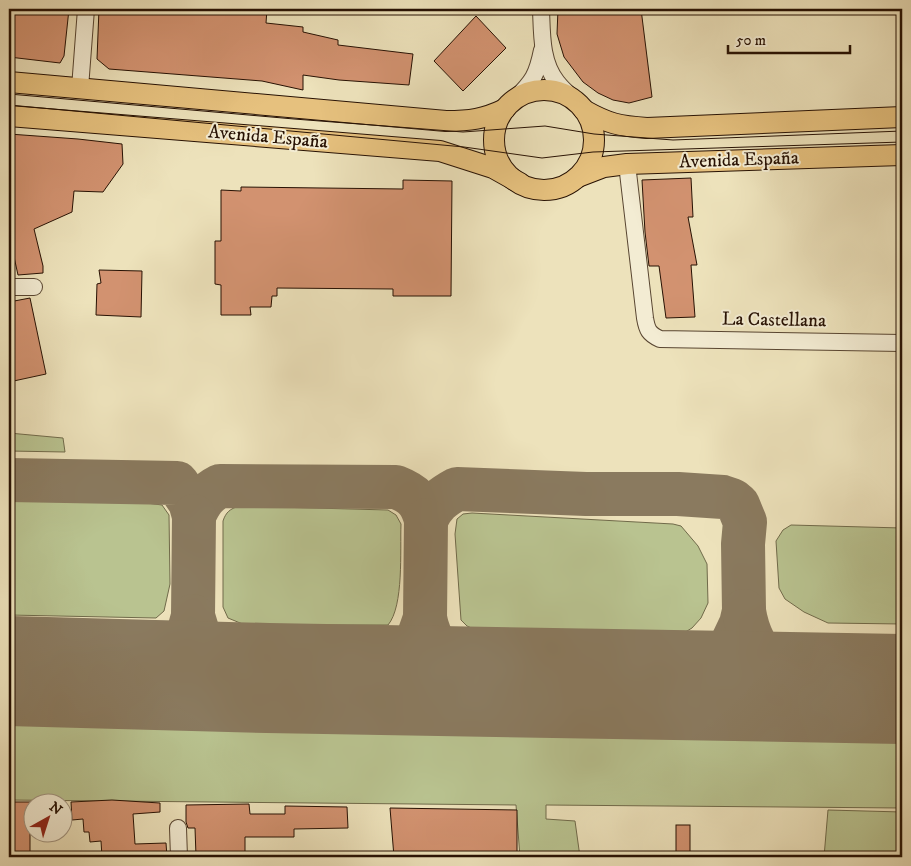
<svg xmlns="http://www.w3.org/2000/svg" width="911" height="866" font-family="'IM FELL DW Pica',serif">
<style>
.grass{fill:#b9c390;stroke:#706a4a}
.lines{fill:none;stroke-linecap:round;stroke-linejoin:round}
.taxiway{stroke:#8a7a5f;stroke-width:44}
.runway{stroke:#8a7a5f;stroke-width:110}
.building{fill:#d29270;stroke:#271103}
.minor-casing{stroke:#584531;stroke-width:18}
.major-casing{stroke:#271103;stroke-width:22}
.minor{stroke:#f3ecd3;stroke-width:16}
.major{stroke:#e6c17e;stroke-width:20}
.tram{stroke:#271103;stroke-width:1}
.labels{text-anchor:middle;dominant-baseline:central;stroke-width:4;stroke-linejoin:round;paint-order:stroke}
.street-label{font-size:19px;fill:#271103;stroke:#f3ecd3}
</style>
<rect width="100%" height="100%" fill="#ede2bb"/>
<filter id="stains"><feTurbulence type="fractalNoise" baseFrequency=".004" numOctaves="4"/><feColorMatrix values="0 0 0 0 .2 0 0 0 0 .09 0 0 0 0 .02 0 0 0 .5 -.17"/></filter>
<radialGradient id="worn" r=".72"><stop offset=".6" stop-color="#630" stop-opacity="0"/><stop offset="1" stop-color="#630" stop-opacity=".3"/></radialGradient>
<g class="grass">
<polygon points="9,433 63,438 65,452 9,451"/>
<polygon points="9,499 139,502 162,505 169,515 170,584 164,611 156,618 9,615"/>
<path d="M239 506 388 510 396 515 401 524C400 550 404 606 388 625H245L228 618 223 607V521C226 512 230 509 239 506Z"/>
<polygon points="472,513 673,524 681,526 698,546 707,564 708,603 701,618 692,628 672,640 480,632 467,626 461,620 455,534 457,519 463,514"/>
<polygon points="791,525 902,528 902,624 828,623 804,612 785,599 779,588 776,541 783,530"/>
<polygon points="9,721 902,739 902,808 546,805 546,819 575,821 580,857 520,857 516,805 9,800"/>
<polygon points="828,810 902,812 902,857 824,857"/>
</g>
<g class="lines">
<g class="taxiway">
<path d="M9 480 177 483 190 502 194 516C200 502 206 493 220 486L396 487C414 494 421 501 426 520 433 504 442 497 457 489L586 494H678L723 497 732 500 738 505 745 522 743 544 744 611 741 624 732 643 726 653 715 664 701 673 683 680 644 685"/>
<polyline points="194,516 193,616 199,636 211,655 222,663 234,670 268,678"/>
<path d="M744 611C752 662 786 683 834 688"/>
<path d="M425 618C429 640 443 663 464 673 479 680 498 679 514 682"/>
<path d="M118 674C155 664 184 660 193 616"/>
<polyline points="354,679 379,672 395,665 408,654 416,644 425,618 426,520"/>
</g>
<polyline class="runway" points="9,671 268,678 902,689"/>
</g>
<g class="building">
<polygon points="9,9 69,9 64,56 60,63 9,57"/>
<polygon points="99,9 267,9 266,23 303,27 303,32 338,40 338,45 413,54 409,85 339,80 303,75 303,90 262,81 109,69 97,59"/>
<polygon points="558,9 641,9 652,97 629,103 613,100 598,93 583,82 564,57 557,34"/>
<polygon points="476,16 506,48 463,91 434,61"/>
<polygon points="9,134 78,139 122,144 123,164 103,192 74,191 72,212 34,229 43,266 43,273 18,275 9,234"/>
<polygon points="691,178 693,217 688,217 697,265 691,265 695,317 666,318 659,266 649,266 645,232 642,180"/>
<polygon points="403,180 452,181 451,296 393,296 393,289 277,288 277,296 272,296 271,307 250,307 251,315 221,315 221,285 215,284 215,241 221,241 221,190 241,191 241,187 403,189"/>
<polygon points="99,270 142,271 141,317 96,315 97,284 101,283"/>
<polygon points="30,298 46,374 9,382 9,302"/>
<polygon points="112,800 160,803 160,812 133,814 135,844 166,843 167,857 102,857 101,841 90,842 89,832 84,832 83,819 72,820 71,802"/>
<polygon points="9,802 32,802 32,822 30,822 30,857 9,857"/>
<polygon points="249,804 250,814 285,814 285,806 347,807 348,828 294,829 294,837 245,837 245,855 196,856 195,828 188,828 186,822 186,805"/>
<polygon points="390,808 517,810 517,857 450,855 450,857 394,857"/>
<rect x="676" y="825" width="14" height="29"/>
</g>
<g class="lines">
<g class="minor-casing">
<g id="minor">
<path d="M541 9C542 34 541 62 557 82 562 89 569 94 574 100"/>
<polyline points="80,88 86,9"/>
<path d="M515 99C533 81 537 75 542 50"/>
<path d="M627 164 645 318C647 330 649 334 660 339L902 343"/>
<polyline points="9,287 34,287"/>
<polyline points="178,828 179,857"/>
</g>
</g>
<g class="major-casing">
<g id="major">
<path d="M9 82 446 121C470 121 484 119 505 109"/>
<circle cx="544" cy="140" r="50"/>
<path d="M584 110C609 124 619 126 647 128L902 117"/>
<polyline points="9,116 440,151 493,168 520,183"/>
<polyline points="578,177 604,167 627,164 902,155"/>
</g>
</g>
<use href="#minor" class="minor"/>
<use href="#major" class="major"/>
<g class="tram">
<polyline points="9,94 294,119 463,132 545,126 594,134 673,140 902,131"/>
<polyline points="9,105 464,147 542,158 593,152 902,142"/>
</g>
</g>
<g class="labels">
<g class="street-label">
<text transform="translate(268 137) rotate(5)">Avenida España</text>
<text transform="translate(739 160) rotate(-2)">Avenida España</text>
<text transform="translate(774 320) rotate(1)">La Castellana</text>
</g>
</g>
<rect width="911" height="866" fill="none" stroke="#ede2bb" stroke-width="30"/>
<rect x="10" y="10" width="891" height="846" fill="none" stroke="#271103" stroke-width="2.5"/>
<rect x="15" y="15" width="881" height="836" fill="none" stroke="#271103"/>
<g transform="translate(48 818) rotate(39)"><circle r="24" fill="#f3ecd3" stroke="#a19480"/>
<path d="M0-4L9 19L0 12L-9 19Z" fill="#8f2418"/>
<text y="-8" font-size="14" font-weight="bold" text-anchor="middle" fill="#271103">N</text>
</g>
<path d="M728 45v8h122v-8" fill="none" stroke="#271103" stroke-width="2.5"/>
<text x="736" y="45" font-size="15" fill="#271103" stroke="#f3ecd3" stroke-width="4" paint-order="stroke">50 m</text>
<rect width="100%" height="100%" filter="url(#stains)"/>
<rect width="100%" height="100%" fill="url(#worn)"/>
</svg>
